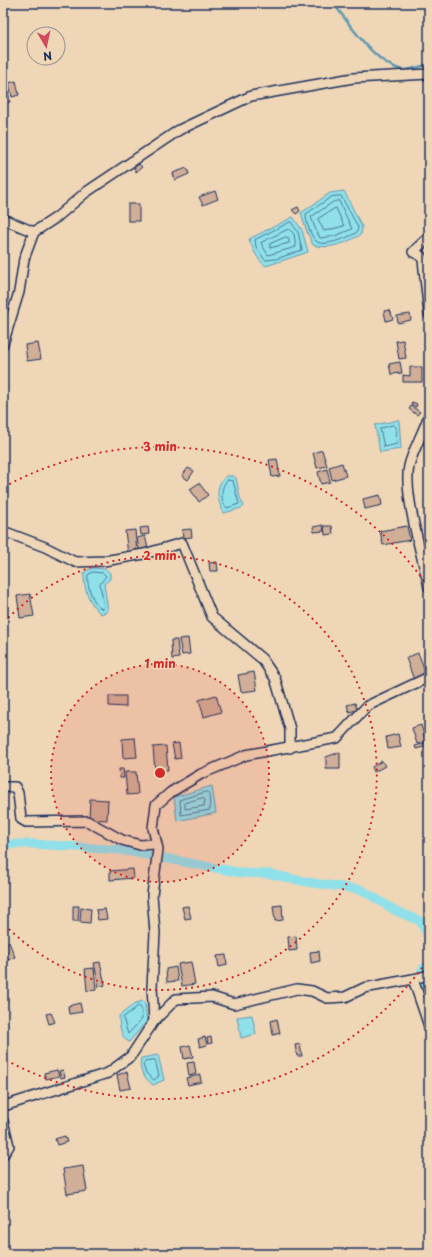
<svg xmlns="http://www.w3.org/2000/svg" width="432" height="1257" font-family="'Playpen Sans',sans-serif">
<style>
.water{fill:#8fe0e9;stroke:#6199b1}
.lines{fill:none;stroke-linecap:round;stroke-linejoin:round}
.shore{stroke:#497696;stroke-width:1}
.stream{stroke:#6199b1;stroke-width:2.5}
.canal{stroke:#8fe0e9;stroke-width:9}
.building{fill:#d0ae97;stroke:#1b2f5e}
.street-casing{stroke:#1b2f5e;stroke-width:12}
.street{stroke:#efd6b7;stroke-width:9}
.ring{fill:none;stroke:#d62828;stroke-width:2;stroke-dasharray:2 4}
.centre{fill:#d62828;stroke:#efd6b7;stroke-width:2}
.ring-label{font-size:12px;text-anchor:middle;font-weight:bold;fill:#d62828;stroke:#efd6b7;stroke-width:3;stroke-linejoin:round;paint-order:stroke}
</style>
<rect width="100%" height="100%" fill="#efd6b7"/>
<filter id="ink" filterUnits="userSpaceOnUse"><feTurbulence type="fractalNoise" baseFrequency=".025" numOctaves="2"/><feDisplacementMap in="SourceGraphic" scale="8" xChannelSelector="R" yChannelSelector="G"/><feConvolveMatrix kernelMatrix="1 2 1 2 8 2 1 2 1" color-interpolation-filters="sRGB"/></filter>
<g filter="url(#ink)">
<g class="water">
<path d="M344 191 362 227 361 234C348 243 328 250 313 245L307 232 301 213 330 193Z"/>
<path d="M293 217 302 230 308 252 266 266C257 260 253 249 249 239Z"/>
<polygon points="399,420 401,449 380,452 375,425"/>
<path d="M227 476H233L236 478 240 498 244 506 241 508 224 513C217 501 214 484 227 476Z"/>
<path d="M93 568 105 569 110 573V579L104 584 108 611 101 614C89 604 83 587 84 572Z"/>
<polygon points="212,786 216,813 177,821 174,797"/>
<path d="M142 1001 145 1003 147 1021 129 1042C121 1038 119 1025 119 1016L134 1004Z"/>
<polygon points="252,1015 256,1034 241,1038 237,1017"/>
<path d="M158 1055 164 1080 153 1085C144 1077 138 1071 141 1058Z"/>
</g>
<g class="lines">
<g class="shore">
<path d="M341 196 358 227 357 232C351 237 322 248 316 241 310 235 306 222 306 214L331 197Z"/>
<polygon points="339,201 352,229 335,236 320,238 315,228 311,217 333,202"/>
<polygon points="336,208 344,226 324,231 318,219"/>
<polygon points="291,222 298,232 302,250 276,259 265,260 256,247 255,240"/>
<polygon points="289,229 294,234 296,247 268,255 261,243"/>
<polygon points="286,237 289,238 289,243 270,248 270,244"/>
<polygon points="393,425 396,427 397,444 384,447 380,429"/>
<path d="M228 480 233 481 239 504 227 508C220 502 220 485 228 480Z"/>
<path d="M93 572 103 573 106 576 100 584 104 607 102 609C93 604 86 585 88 575Z"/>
<polygon points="207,792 209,793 210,810 181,815 180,800"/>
<polygon points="203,798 205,800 204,806 185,809 185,803"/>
<polygon points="139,1006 141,1008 142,1019 128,1034 123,1018"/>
<polygon points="155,1060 159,1076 154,1080 146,1073 143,1065 145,1061"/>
</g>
<path class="stream" d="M333 3C349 23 377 68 405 70 412 70 422 66 429 64"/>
<g class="canal">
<polyline points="3,844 34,844 121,850 242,873 270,874 307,882 362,890 396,911 420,921 429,938"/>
<polyline points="422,970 429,964"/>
<polyline points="422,984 429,998"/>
</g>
</g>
<g class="building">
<polygon points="16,81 19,95 12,97 9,83"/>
<polygon points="3,87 7,87 10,102 3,103"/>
<polygon points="139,164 142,167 136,172 134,168"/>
<polygon points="187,168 189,174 175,180 173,173"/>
<polygon points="215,191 218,199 203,205 199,197"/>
<rect x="128" y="204" width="11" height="17"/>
<polygon points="298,207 300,211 296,214 292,210"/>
<polygon points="390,310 393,319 386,321 384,311"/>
<polygon points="410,314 411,320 398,323 397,316"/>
<polygon points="403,340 406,358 399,359 396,341"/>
<polygon points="38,343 41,359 27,361 25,345"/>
<polygon points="400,362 402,373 391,374 389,364"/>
<polygon points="410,367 422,367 422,382 403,382 403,375 410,376"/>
<polygon points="412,402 417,404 416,407 411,405"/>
<polygon points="411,406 420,412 417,415 409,409"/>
<polygon points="322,450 327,466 317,468 313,453"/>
<polygon points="277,459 280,476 272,477 269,460"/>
<polygon points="342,463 346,476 332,480 329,467"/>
<polygon points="188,468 194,471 188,480 182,476"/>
<polygon points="327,469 330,482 321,484 318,472"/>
<polygon points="199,483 208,495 199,502 190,489"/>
<polygon points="380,495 382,505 365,509 363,499"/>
<polygon points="323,525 324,531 314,532 313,527"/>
<polygon points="324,526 332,526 333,534 325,535"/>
<polygon points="407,526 410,540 383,545 380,531"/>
<polygon points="148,527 149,534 141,535 140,528"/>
<polygon points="191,529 192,537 183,538 182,530"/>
<polygon points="135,530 137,553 128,554 125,531"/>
<polygon points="145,536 148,548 139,550 137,538"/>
<polygon points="217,562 218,571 210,571 209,563"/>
<polygon points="30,594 34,616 20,618 17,596"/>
<polygon points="188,638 190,654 182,655 179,639"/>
<polygon points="171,640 177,640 179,658 172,659"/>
<polygon points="418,653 427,675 414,680 406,658"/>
<polygon points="254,672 257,690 241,692 238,675"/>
<polygon points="216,695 221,712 204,717 199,700"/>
<polygon points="109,696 126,696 126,707 109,706"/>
<polygon points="355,703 357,710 349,712 347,705"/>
<polygon points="421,725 426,741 417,744 412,728"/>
<polygon points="398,734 401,747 388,749 386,737"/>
<polygon points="135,738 137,757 123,758 122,739"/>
<polygon points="179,743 181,758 175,759 172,744"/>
<polygon points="426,743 427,746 416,749 415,746"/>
<polygon points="166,746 168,770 155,771 153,747"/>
<polygon points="340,752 340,769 326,769 326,757"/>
<polygon points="382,761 385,766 374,772 372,767"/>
<polygon points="119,769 123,769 124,778 120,778"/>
<polygon points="125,772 136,772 138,794 127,795"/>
<polygon points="90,799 108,800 107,820 89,819"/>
<polygon points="133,869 134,878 110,880 110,871"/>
<polygon points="282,905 283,920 275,921 273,906"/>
<polygon points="73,906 79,906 78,921 73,921"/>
<polygon points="188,906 191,918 185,919 182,907"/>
<polygon points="81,908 91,909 90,923 80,922"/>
<polygon points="105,909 107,919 98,920 96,910"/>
<polygon points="296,936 297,950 289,951 288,937"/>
<polygon points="9,942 15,957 8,960 3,945"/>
<polygon points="319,951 320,961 311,963 310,952"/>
<polygon points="226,955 227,965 219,967 217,956"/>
<polygon points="100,962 105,985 99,987 94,963"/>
<polygon points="191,962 195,984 182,986 178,964"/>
<polygon points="176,967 178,981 167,982 166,969"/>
<polygon points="94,968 96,990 87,991 85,969"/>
<polygon points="80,1003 82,1012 69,1014 68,1006"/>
<polygon points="51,1013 55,1022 49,1024 46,1014"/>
<polygon points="277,1019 280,1033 273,1035 271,1021"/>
<polygon points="205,1037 207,1045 200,1047 198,1039"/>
<polygon points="211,1037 212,1043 208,1044 207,1038"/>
<polygon points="300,1044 302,1056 297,1056 295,1045"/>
<polygon points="190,1045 193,1057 184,1059 182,1047"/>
<polygon points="194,1062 196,1074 189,1076 187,1063"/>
<polygon points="57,1070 59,1076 46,1079 44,1073"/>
<polygon points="63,1070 65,1077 61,1078 59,1071"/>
<polygon points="127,1072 131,1088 120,1090 117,1075"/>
<polygon points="200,1075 201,1082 188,1085 186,1078"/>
<polygon points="65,1136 67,1142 57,1145 55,1139"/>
<polygon points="83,1166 87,1191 67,1194 63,1169"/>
</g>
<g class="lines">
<g class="street-casing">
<g id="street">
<polyline points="3,219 34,232"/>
<polyline points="429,237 413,252 421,256 423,260 429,314"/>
<polyline points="3,344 19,292 24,259 34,232 57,217 85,193 179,130 251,96 353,78 429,74"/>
<path d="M429 415C424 431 412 452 409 466 403 493 423 559 429 587"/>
<polyline points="3,531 45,547 75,562 104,561 144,554 182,543 212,617 262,659 275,678 290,729 290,748"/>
<polyline points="3,787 15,787 18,793 21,819 26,822 87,821 122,840 140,845 155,844"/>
<polyline points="413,979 429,975"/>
<polyline points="154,1021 176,999 212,997 234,1004 297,989 312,991 327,998 345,997 364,988 413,979 429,1026"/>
<polyline points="3,1108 4,1106 108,1073 131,1056 154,1021 152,987 155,933 152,895 158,849 153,828 156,805 171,792 201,774 246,755 337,738 367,706 429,677"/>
<polyline points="3,1121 9,1146 3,1155"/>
</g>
</g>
<use href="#street" class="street"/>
</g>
</g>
<circle cx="160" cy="773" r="109" fill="#d62828" fill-opacity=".12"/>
<g class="ring">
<circle cx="160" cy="773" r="109"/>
<path d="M4 622A217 217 0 1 1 4 924"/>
<path d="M429 958A326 326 0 0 1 4 1059M4 487A326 326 0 0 1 429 588"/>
</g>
<circle cx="160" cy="773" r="6" class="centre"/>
<g class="ring-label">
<text x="160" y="451">3 min</text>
<text x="160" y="560">2 min</text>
<text x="160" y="668">1 min</text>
</g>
<rect width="432" height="1257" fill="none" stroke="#efd6b7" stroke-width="16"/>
<rect x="8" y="8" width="416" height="1241" fill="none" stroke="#1b2f5e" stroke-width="1.5" filter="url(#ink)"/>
<g transform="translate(46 46) rotate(171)"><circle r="19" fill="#efd6b7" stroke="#9a9393"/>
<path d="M0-3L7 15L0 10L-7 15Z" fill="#d1495b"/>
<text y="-6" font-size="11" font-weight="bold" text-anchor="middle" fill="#1b2f5e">N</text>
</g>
</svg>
